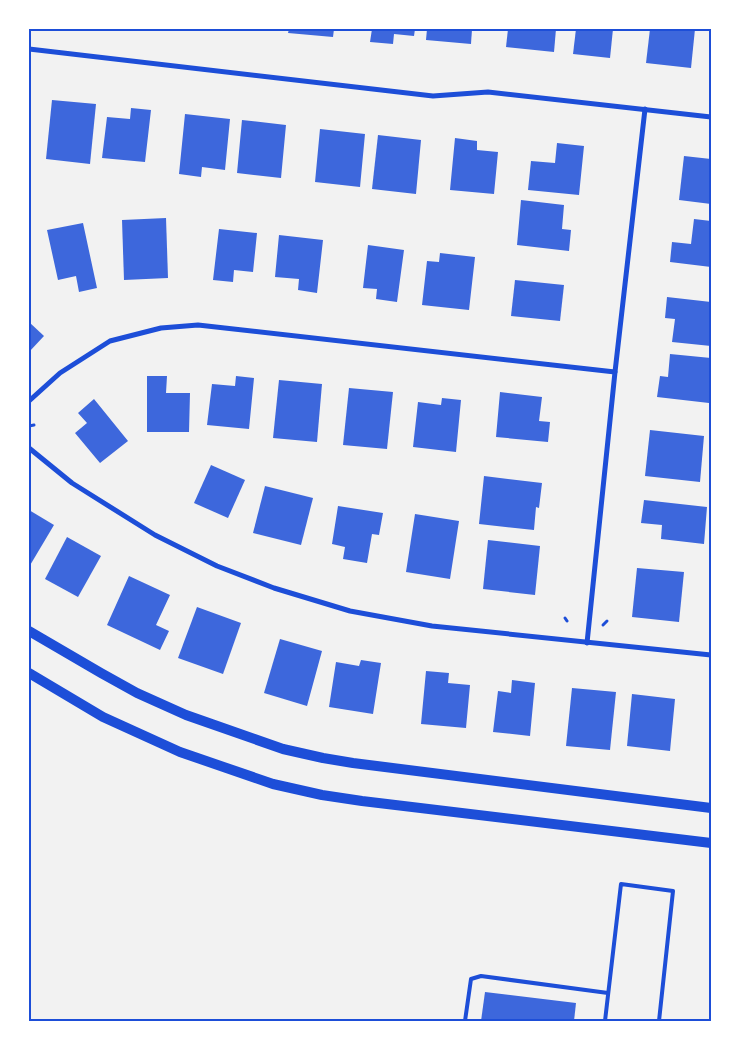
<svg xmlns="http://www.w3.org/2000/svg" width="740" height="1050" font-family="'Fira Sans Condensed',sans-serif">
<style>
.building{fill:#3d67dc}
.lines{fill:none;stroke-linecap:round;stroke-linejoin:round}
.path{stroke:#1d4ed8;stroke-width:3}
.service{stroke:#1d4ed8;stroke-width:4}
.minor{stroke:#1d4ed8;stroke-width:5}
.secondary{stroke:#1d4ed8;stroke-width:10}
.neatline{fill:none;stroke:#1d4ed8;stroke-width:2}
</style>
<rect width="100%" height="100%" fill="#f2f2f2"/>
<g class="building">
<polygon points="289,29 334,29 333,37 288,33"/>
<polygon points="372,29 415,29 414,36 394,34 393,44 370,42"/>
<polygon points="427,29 472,29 471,44 426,40"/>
<polygon points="508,29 556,29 554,52 506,47"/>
<polygon points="576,29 613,29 610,58 573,54"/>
<polygon points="650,29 695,29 691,68 646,63"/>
<polygon points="52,100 96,104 90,164 46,159"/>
<polygon points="131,108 151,110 145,162 102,158 107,117 130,119"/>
<polygon points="185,114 230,119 225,170 202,167 201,177 179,174"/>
<polygon points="242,120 286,125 281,178 237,173"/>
<polygon points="320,129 365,134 360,187 315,182"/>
<polygon points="378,135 421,140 416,194 372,189"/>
<polygon points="455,138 477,141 477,150 498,152 494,194 450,190"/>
<polygon points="557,143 584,146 579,195 528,190 531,161 555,163"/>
<polygon points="684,156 711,159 711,204 679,200"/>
<polygon points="521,200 564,205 562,229 571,230 569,251 517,245"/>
<polygon points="166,218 168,278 124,280 122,220"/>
<polygon points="694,219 711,221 711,267 670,262 672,242 691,244"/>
<polygon points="83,223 97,288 79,292 76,276 58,280 47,230"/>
<polygon points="219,229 257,233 253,272 234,270 233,282 213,280"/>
<polygon points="279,235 323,240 317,293 298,290 299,279 275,277"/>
<polygon points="368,245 404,250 397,302 376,299 377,289 363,288"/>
<polygon points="440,253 475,257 469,310 422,305 427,261 439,262"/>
<polygon points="515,280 564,285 560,321 511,316"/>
<polygon points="667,297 711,302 711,346 672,342 675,319 665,318"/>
<polygon points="29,322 44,336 29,352"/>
<polygon points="670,354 711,358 711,377 709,403 657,397 660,376 668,377"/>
<polygon points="147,376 167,376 166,393 190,393 189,432 147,432"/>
<polygon points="236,376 254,378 249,429 207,425 212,384 235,386"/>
<polygon points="279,380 322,384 317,442 273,438"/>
<polygon points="349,388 393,392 387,449 343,445"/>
<polygon points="500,392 542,397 539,421 550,422 548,442 496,437"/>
<polygon points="442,398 461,400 456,452 413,447 418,402 441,405"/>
<polygon points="94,399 128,441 100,463 75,433 87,423 78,413"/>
<polygon points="650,430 704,436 700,482 645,476"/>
<polygon points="211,465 245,480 228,518 194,503"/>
<polygon points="484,476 542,483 539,508 536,507 534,530 479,524"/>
<polygon points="265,486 313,498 301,545 253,533"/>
<polygon points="644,500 707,507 704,544 661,539 662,525 641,523"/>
<polygon points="338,506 383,513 379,535 372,534 367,563 343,559 345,547 332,544"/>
<polygon points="29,510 54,525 29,567"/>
<polygon points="415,514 459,521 450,579 406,572"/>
<polygon points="67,537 101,556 78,597 45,579"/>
<polygon points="488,540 540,546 535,595 483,589"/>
<polygon points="637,568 684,572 679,622 632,617"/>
<polygon points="129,576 170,595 156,625 169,631 160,650 107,625"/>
<polygon points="197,607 241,623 223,674 178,658"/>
<polygon points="280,639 322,651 307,706 264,693"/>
<polygon points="361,660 381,663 373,714 329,707 336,662 359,666"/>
<polygon points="426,671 449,673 448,683 470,685 466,728 421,724"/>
<polygon points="512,680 535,683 530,736 493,732 498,691 511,693"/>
<polygon points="572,688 616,692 610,750 566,746"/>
<polygon points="632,694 675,699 670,751 627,746"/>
<polygon points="485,992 576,1003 574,1021 481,1021"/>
</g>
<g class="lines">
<g class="path">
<polyline points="29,426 34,425"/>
<polyline points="565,618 567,621"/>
<polyline points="603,625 607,621"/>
</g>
<g class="service">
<polyline points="465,1021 471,979 481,976 608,993"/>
<polyline points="605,1021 621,884 673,891 659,1021"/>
</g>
<g class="minor">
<polyline points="29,49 433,96 488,92 711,117"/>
<polyline points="29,401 60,373 110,341 161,328 198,325 615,372"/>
<polyline points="29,448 72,483 155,535 217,566 274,588 350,611 432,626 711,655"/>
<polyline points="587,643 615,372 645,109"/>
</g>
<g class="secondary">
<polyline points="29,631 101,673 137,693 186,715 283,749 323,758 353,763 711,808"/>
<polyline points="29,673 103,717 180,752 273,784 322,795 362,801 711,843"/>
</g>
</g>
<rect width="740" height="1050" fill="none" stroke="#ffffff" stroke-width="60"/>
<rect x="30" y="30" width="680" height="990" class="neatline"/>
</svg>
